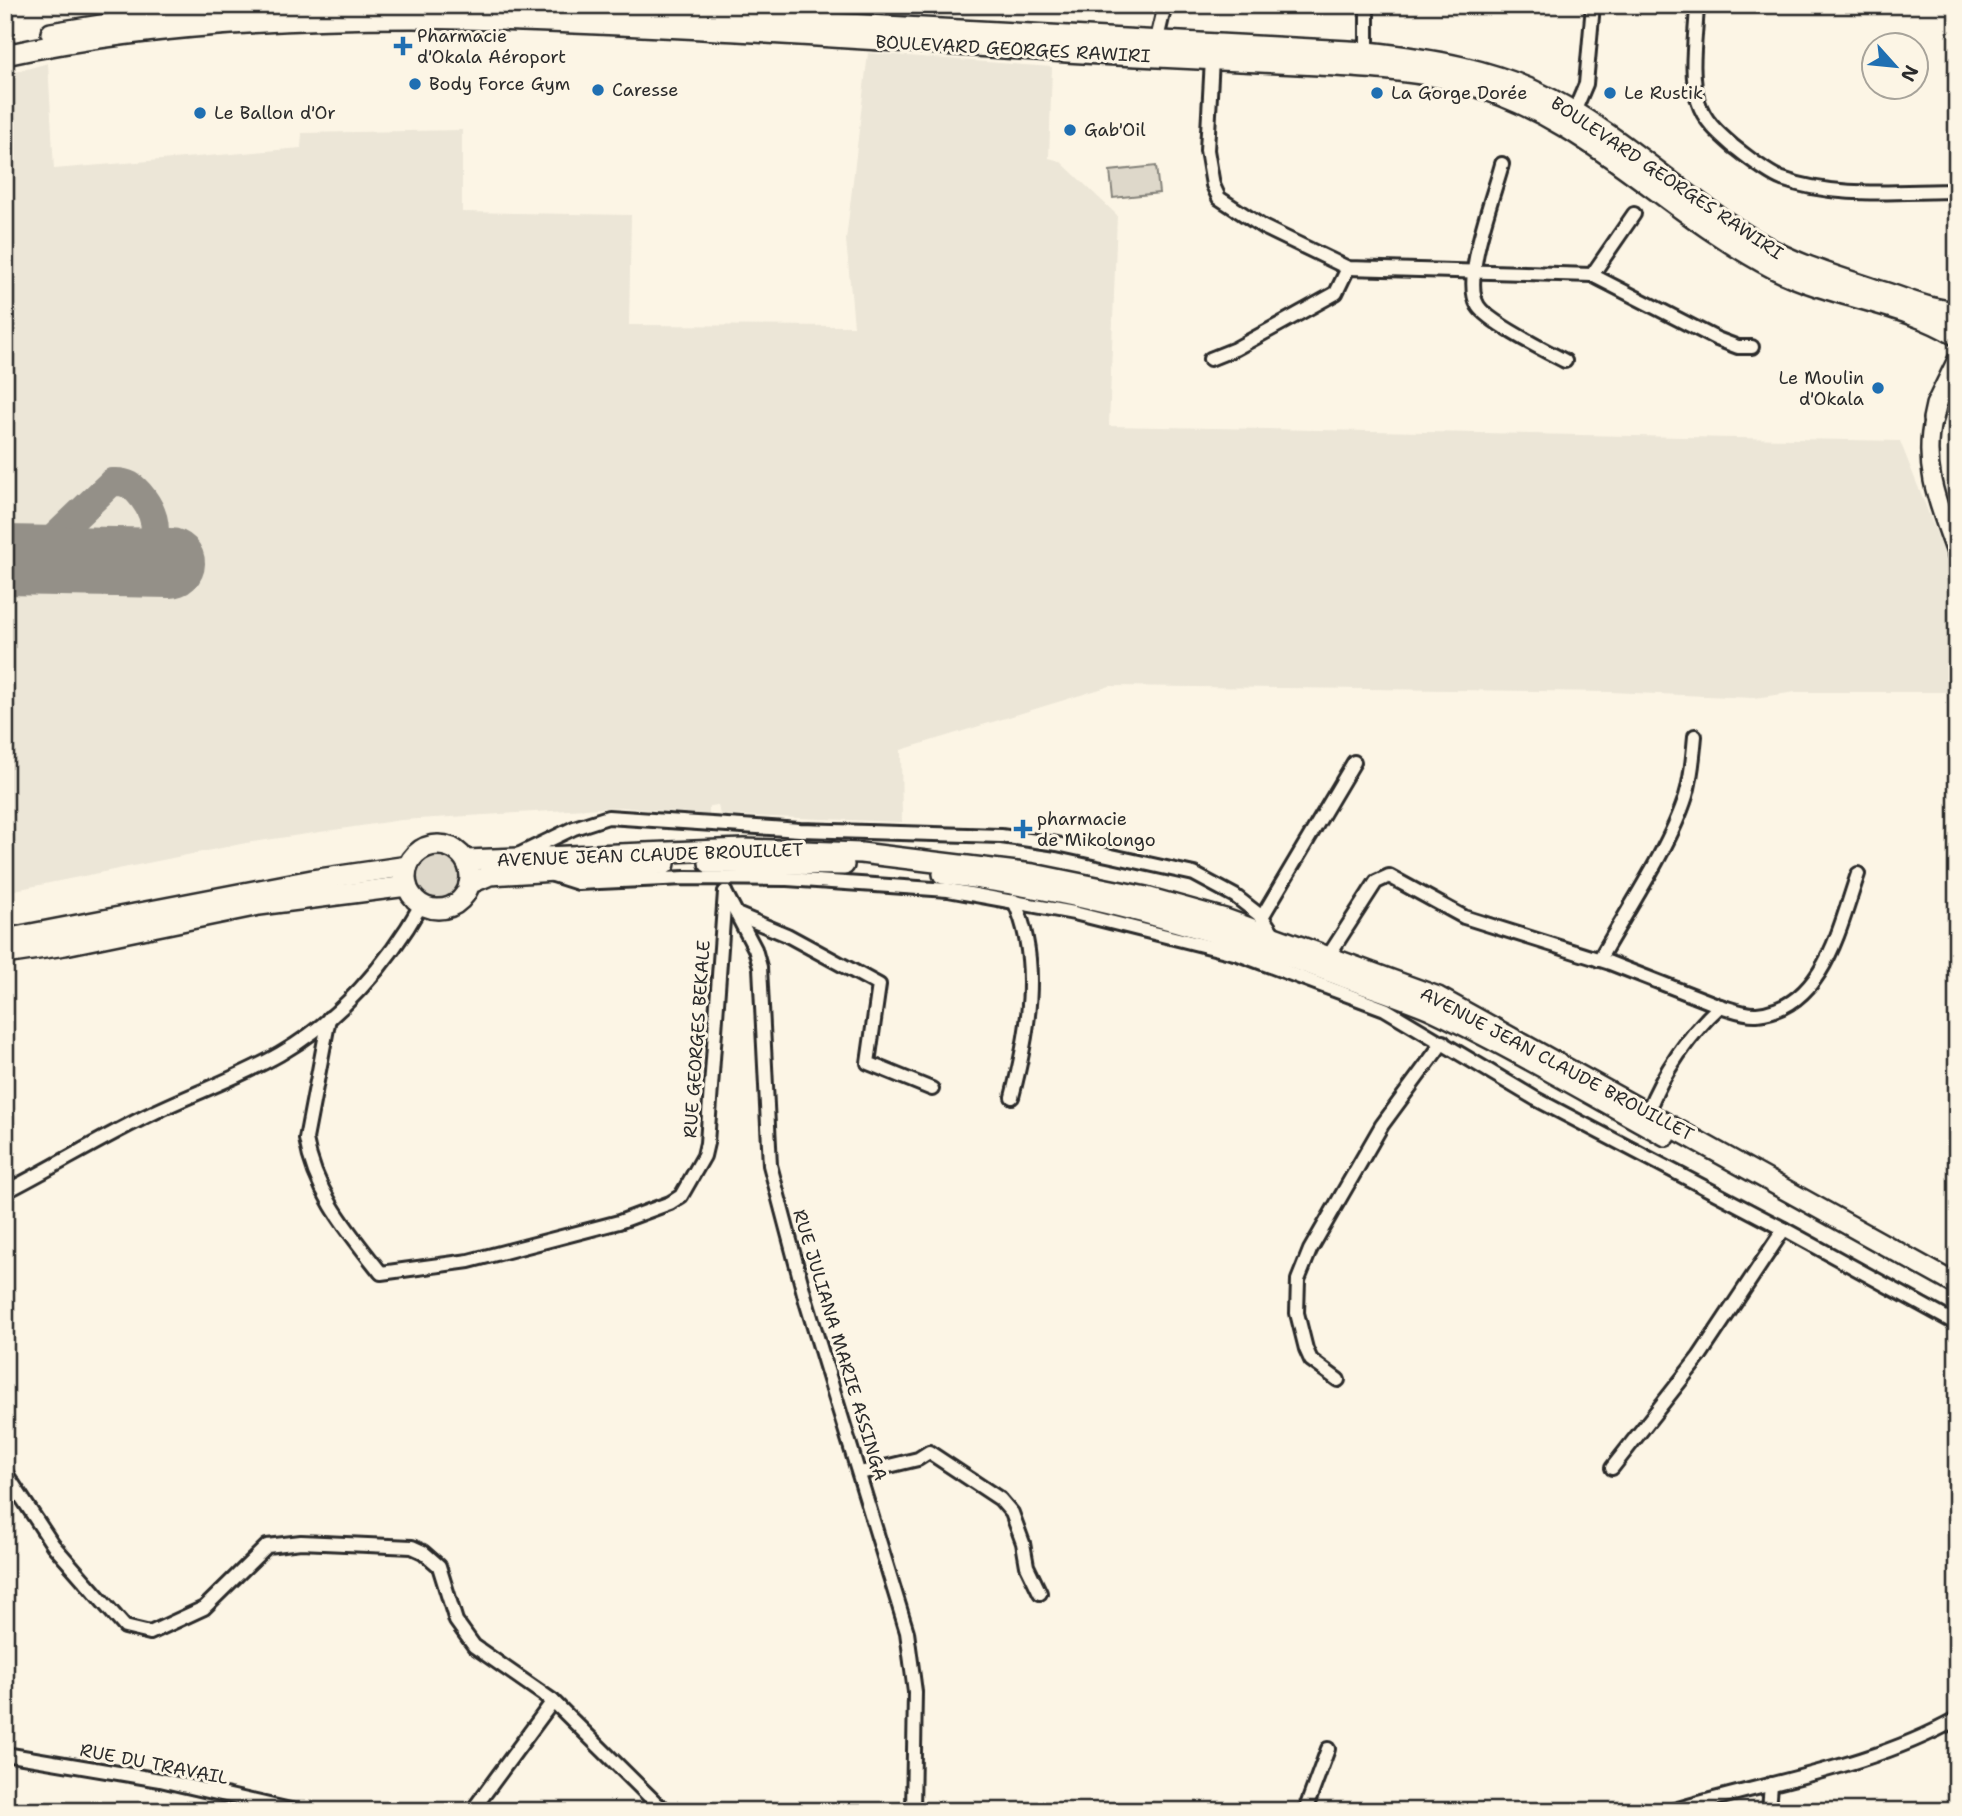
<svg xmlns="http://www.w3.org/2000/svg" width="1962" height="1816" font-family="'Shantell Sans',sans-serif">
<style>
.built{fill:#ece6d7}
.grass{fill:#ded8ca;stroke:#84827a;stroke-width:2}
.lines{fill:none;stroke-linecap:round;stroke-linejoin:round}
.taxiway{stroke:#949088;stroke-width:28}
.runway{stroke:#949088;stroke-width:70}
.minor-casing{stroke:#2b2b2b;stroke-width:18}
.tertiary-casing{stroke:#2b2b2b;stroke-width:21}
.primary-casing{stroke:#2b2b2b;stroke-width:24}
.minor{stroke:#fcf5e5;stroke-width:12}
.tertiary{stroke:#fcf5e5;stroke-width:16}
.primary{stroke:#fcf5e5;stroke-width:19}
.poi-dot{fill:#1f6fb2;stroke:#fcf5e5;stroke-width:2.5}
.labels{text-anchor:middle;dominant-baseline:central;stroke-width:6;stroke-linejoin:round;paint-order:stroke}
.poi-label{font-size:18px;fill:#2b2b2b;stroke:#fcf5e5;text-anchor:start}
.street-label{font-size:18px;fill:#2b2b2b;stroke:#fcf5e5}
</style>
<rect width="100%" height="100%" fill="#fcf5e5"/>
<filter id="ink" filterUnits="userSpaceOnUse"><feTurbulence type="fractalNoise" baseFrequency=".0143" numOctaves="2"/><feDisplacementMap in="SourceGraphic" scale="14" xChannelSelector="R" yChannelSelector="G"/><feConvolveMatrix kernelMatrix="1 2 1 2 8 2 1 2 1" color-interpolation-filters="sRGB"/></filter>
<g filter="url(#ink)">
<polygon class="built" points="868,53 1052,67 1049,158 1060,161 1117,215 1109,426 1900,441 1957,585 1957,692 1796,692 1754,698 1610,692 1110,686 901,750 902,822 720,815 718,805 709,806 709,815 620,807 401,820 246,843 5,892 5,75 48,63 54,169 301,148 302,133 462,130 462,212 631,215 629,325 854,326 846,240"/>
<g class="grass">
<polygon points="1156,166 1159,193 1113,198 1110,171"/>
<circle cx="438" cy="878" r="23"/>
</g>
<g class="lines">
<path class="taxiway" d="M5 559 42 549 112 482C127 481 134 486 143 498 184 552 110 612 61 561"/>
<polyline class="runway" points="5,560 170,563"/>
<g class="minor-casing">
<g id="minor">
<path d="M1697 5C1696 36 1689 71 1698 101 1704 121 1718 133 1733 146 1748 157 1765 172 1782 179 1837 199 1900 191 1957 191"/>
<polyline points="1157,39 1165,5"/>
<polyline points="1367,52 1367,5"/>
<polyline points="1212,59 1207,150 1213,185 1219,198 1263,227 1348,268 1592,275 1717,339 1738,347 1752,347"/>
<polyline points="1574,112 1586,84 1593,5"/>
<path d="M1502 164C1494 195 1461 279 1478 306 1488 322 1546 351 1565 361"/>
<polyline points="1592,275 1634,214"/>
<polyline points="1210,359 1235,349 1336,293 1348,268"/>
<polyline points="520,854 574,828 608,817 800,830 1001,836 1057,844 1194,874 1235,896 1262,917 1275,936"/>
<polyline points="553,875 578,883 685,878 787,879 948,890 1074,913 1238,954 1385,1009 1536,1099 1784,1229 1957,1324"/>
<polyline points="725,892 755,949 760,967 770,1165 806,1301 907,1632 915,1692 913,1811"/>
<polyline points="739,915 787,935 879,985 868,1063 932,1089"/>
<polyline points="1262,917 1354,762"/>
<path d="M1329 955 1376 882 1389 876 1464 917 1610 963 1720 1006C1731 1009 1745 1015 1757 1014 1824 1008 1840 925 1858 874"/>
<path d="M1599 960C1626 912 1670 847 1686 796 1692 776 1693 756 1695 736"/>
<path d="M329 1018 306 1139C315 1193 348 1231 381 1273L469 1261 619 1222 670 1203 681 1196 704 1156 707 1143 725 892"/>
<path d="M1012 1097C1028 1035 1042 961 1014 901"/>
<path d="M1648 1111C1662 1074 1691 1032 1720 1006"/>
<path d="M5 1192C56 1166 104 1136 155 1112 197 1092 240 1077 280 1054 339 1020 388 964 421 905"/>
<polyline points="1338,1380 1311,1360 1306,1349 1297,1313 1298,1280 1310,1250 1382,1125 1443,1042"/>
<polyline points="1612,1468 1699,1357 1784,1229"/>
<polyline points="5,1472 53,1545 125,1627 150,1633 204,1608 267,1546 301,1542 412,1547 423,1552 439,1566 456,1621 474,1646 553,1701 656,1803 667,1811"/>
<polyline points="860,1473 918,1459 929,1452 1000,1499 1012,1513 1023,1543 1027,1566 1040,1593"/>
<polyline points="5,1754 160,1780 295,1811"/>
<polyline points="472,1811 553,1701"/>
<polyline points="1305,1811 1328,1749"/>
<path d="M1671 1811C1766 1782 1870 1768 1957 1719"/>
<polyline points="1769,1811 1771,1784"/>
</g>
</g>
<g class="tertiary-casing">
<path id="tertiary" d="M1933 419C1921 469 1941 511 1957 557"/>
</g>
<g class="primary-casing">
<g id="primary">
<path d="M495 5 1367 52C1431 59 1494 69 1551 99 1627 139 1688 202 1761 244 1799 266 1839 277 1880 291 1905 298 1931 311 1957 311"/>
<polyline points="51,33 114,23 332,5"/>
<path d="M5 55C132 27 283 18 413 18 648 22 883 41 1117 55 1185 59 1252 62 1319 65 1367 68 1417 70 1464 83 1591 118 1664 212 1775 269 1833 298 1902 302 1957 336"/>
<polyline points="1933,419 1936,405 1957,362"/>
<circle cx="438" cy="877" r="32"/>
<polyline points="466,860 744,849 861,853 1033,874 1146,897 1225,919 1438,997 1957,1285"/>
<polyline points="709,863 844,865"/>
<path d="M943 874C1078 890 1206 926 1333 973 1364 985 1397 995 1428 1008 1509 1046 1588 1093 1666 1136"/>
<polyline points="469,884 490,875 665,864"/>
<polyline points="5,939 312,880 408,866"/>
<polyline points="5,954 65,945 259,905 407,886"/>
</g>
</g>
<use href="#minor" class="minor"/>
<use href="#tertiary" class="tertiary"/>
<use href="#primary" class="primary"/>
</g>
</g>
<g class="poi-dot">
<path d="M399.5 35.5h7v7h7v7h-7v7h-7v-7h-7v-7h7z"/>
<circle cx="415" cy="84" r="7"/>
<circle cx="598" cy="90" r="7"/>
<circle cx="1377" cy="93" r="7"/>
<circle cx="1610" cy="93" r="7"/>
<circle cx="200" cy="113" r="7"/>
<circle cx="1070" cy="130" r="7"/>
<circle cx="1878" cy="388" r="7"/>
<path d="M1019.5 818.5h7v7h7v7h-7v7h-7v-7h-7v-7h7z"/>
</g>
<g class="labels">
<g class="poi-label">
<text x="417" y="36">Pharmacie<tspan x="417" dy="21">d'Okala Aéroport</tspan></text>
<text x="429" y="84">Body Force Gym</text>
<text x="612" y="90">Caresse</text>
<text x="1391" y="93">La Gorge Dorée</text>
<text x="1624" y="93">Le Rustik</text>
<text x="214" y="113">Le Ballon d'Or</text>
<text x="1084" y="130">Gab'Oil</text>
<text x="1864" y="378" text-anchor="end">Le Moulin<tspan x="1864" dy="21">d'Okala</tspan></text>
<text x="1037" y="819">pharmacie<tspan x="1037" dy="21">de Mikolongo</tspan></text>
</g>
<g class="street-label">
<text transform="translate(1013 49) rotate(3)">BOULEVARD GEORGES RAWIRI</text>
<text transform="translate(1667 178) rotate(34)">BOULEVARD GEORGES RAWIRI</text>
<text transform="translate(650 855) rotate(-2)">AVENUE JEAN CLAUDE BROUILLET</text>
<text transform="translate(697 1039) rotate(-86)">RUE GEORGES BEKALE</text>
<text transform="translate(1557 1064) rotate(28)">AVENUE JEAN CLAUDE BROUILLET</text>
<text transform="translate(840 1345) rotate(73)">RUE JULIANA MARIE ASSINGA</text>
<text transform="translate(154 1764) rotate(11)">RUE DU TRAVAIL</text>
</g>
</g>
<rect width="1962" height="1816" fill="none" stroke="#fcf5e5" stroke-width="28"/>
<rect x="14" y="14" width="1934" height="1788" fill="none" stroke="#2b2b2b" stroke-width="2.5" filter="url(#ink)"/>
<g transform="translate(1895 66) rotate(117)"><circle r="33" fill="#fcf5e5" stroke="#a8a49b" stroke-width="2"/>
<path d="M0-5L12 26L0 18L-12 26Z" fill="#1f6fb2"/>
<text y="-10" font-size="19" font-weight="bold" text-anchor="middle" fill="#2b2b2b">N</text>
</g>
</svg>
